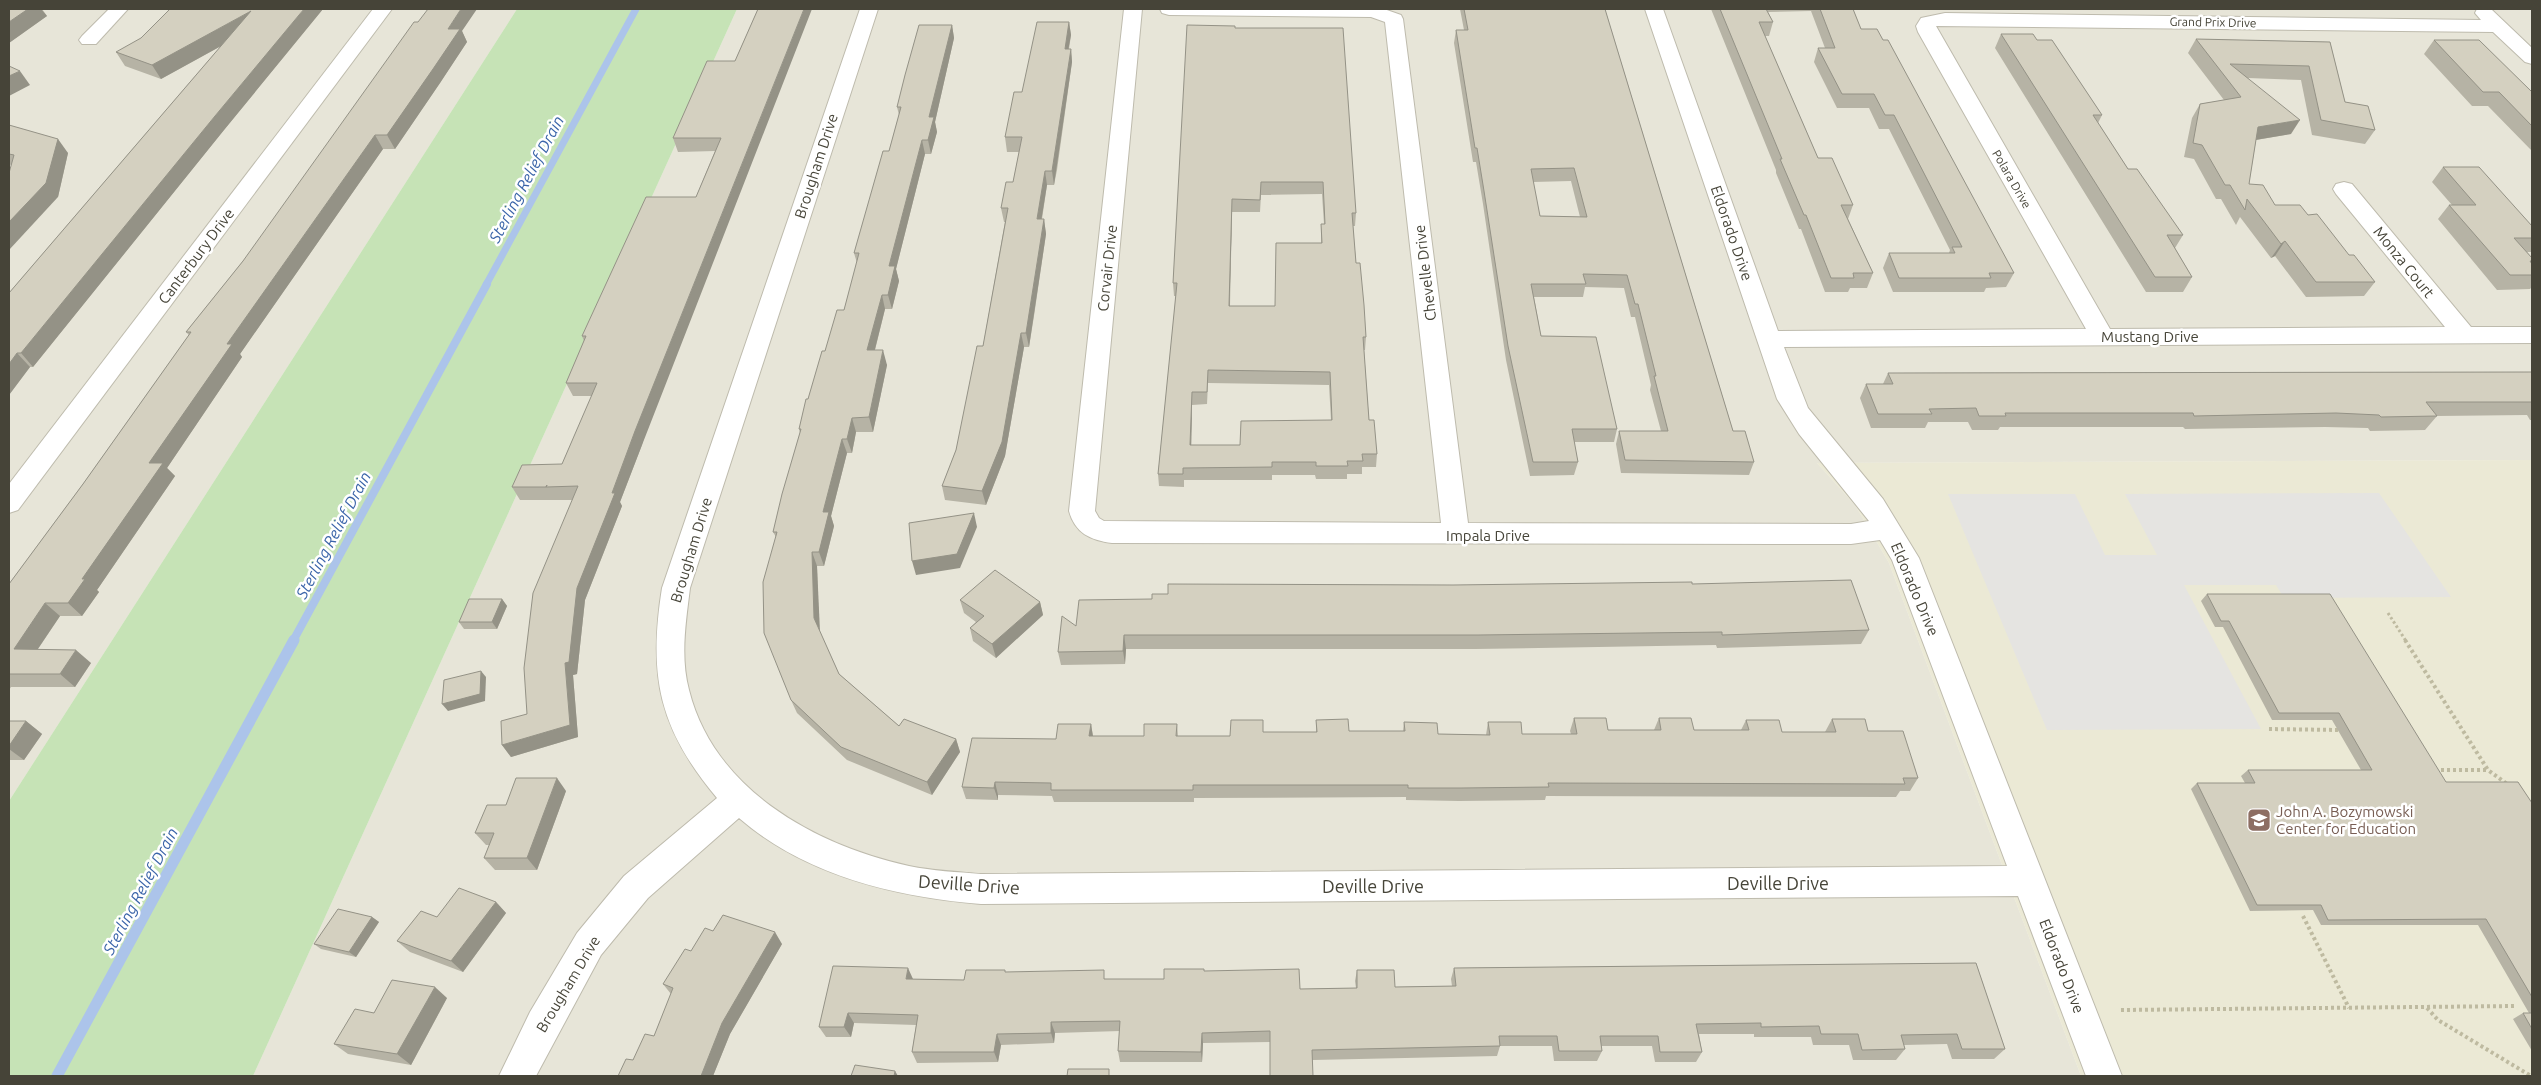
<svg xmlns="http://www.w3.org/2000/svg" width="2541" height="1085" font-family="Ubuntu,sans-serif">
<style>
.residential{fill:#e7e5d8}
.education{fill:#ebe9d5}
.green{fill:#c6e3b6}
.parking{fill:#e5e4e1}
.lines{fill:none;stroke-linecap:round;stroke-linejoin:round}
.stream-far2{stroke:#acc4ea;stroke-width:7}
.stream-far1{stroke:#acc4ea;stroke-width:8}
.stream{stroke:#acc4ea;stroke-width:11}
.minor-casing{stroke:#bebbad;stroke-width:2}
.path-far1{stroke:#bebaa0;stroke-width:3;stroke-dasharray:2.5 2.5;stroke-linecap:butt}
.path{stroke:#bebaa0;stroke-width:4;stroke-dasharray:3 3;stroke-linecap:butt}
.minor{fill:#fff;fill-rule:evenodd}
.wall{fill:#b6b3a5;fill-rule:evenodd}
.shaded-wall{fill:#949286}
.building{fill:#d4d0c0;stroke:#949286;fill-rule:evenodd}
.labels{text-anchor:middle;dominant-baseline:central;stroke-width:5;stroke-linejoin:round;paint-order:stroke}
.far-street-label{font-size:12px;fill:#464438;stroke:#fff}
.street-label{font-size:15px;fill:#464438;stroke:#fff}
.education-label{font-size:15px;fill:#785e54;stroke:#fff;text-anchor:start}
.water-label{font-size:16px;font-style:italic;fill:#3b65a9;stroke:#fff}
.near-street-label{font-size:18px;fill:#464438;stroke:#fff}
</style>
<rect width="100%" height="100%" fill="#f3f2ea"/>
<g class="residential">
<polygon points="9,9 517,9 9,801"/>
<polygon points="737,9 2532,9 2532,460 1817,463 1855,505 1889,563 2081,1076 253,1076"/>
</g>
<polygon class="education" points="2532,460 2532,1076 2081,1076 1889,563 1855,505 1817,463"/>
<polygon class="green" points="517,9 737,9 253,1076 9,1076 9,801"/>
<polygon class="parking" points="2379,493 2451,597 2284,598 2276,585 2184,585 2261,729 2047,730 1948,494 2075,494 2105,555 2157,555 2125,494"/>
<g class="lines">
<polyline class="stream-far2" points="486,285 636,9"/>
<polyline class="stream-far1" points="293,641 487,284"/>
<polyline class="stream" points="57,1076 294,640"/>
<g class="minor-casing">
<g id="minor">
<polygon points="109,9 128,9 96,44 82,44 79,40 82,36"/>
<polygon points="373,9 392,9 18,510 9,513 9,484"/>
<path d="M860 9H878L690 588C686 621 680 657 689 690 714 790 815 845 909 866 933 871 957 872 981 874L2007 866 1892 560 1880 540 1851 544 1112 543C1090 540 1075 533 1069 511L1124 9H1142L1095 511 1099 518 1104 521 1441 523 1385 22 1371 17 1169 15 1162 13 1160 9H1384L1401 15 1403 19 1468 523 1851 524 1869 521 1799 434 1777 399 1645 9H1663L1778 331 2086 329 1918 32 1916 26 1921 18 1945 13 2481 20 2475 13 2477 9H2491L2532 48V64L2525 62 2493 32 1936 26 2110 329 2445 327 2336 194 2333 189 2336 184 2344 182 2352 184 2471 327H2532V343L1784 347 1808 408 1883 499 1919 558 2122 1076H2086L2018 896 981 904C896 897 806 876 739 818L648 898 601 955 536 1076H499L530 1012 577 933 624 876 717 798C659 729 648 676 662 588Z"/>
</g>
</g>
<polyline class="path-far1" points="2388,613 2406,641"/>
<g class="path">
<polyline points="2405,640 2488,770 2507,784"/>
<polyline points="2269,729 2338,730"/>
<polyline points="2435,770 2488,770"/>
<polyline points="2303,916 2349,1008"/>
<polyline points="2427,1008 2438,1020 2531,1076"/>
<polyline points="2121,1010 2516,1006"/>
</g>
<use href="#minor" class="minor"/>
</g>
<g class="wall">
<polygon points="9,9 65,9 42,9 47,16 9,43"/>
<polygon points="323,9 224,130 33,367 30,367 9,395 9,293 221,46 161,79 125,66 116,52"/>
<polygon points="758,9 642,445 620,502 622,506 585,600 577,674 573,675 578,737 511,757 502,745 527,714 573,500 520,500 512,487 562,464 592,396 573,396 566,383 584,341 582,336 696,197 715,151 678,152 673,138 735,61"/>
<path d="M1460 9H1605L1733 431 1754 462 1749 475 1621 473 1616 444 1619 431H1661L1650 390 1651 385 1635 317H1631L1624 288 1585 287 1583 297H1534L1541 336 1617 429 1614 442H1574L1578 462 1574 475 1530 476 1506 360 1483 204 1476 162H1473L1454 43 1456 30H1464ZM1571 181 1580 217 1540 216 1533 182Z"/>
<polygon points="1711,9 1853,9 1861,29 2014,273 2006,287 1986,288 1984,292 1893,292 1883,268 1889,253 1949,253 1950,250 1889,129 1879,129 1869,108 1837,108 1814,62 1818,48 1825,48 1811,11 1768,12 1773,22 1769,36 1765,36 1818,158 1853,205 1848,219 1873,273 1867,288 1850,288 1848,292 1825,292 1801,229 1799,229 1776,173 1776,170"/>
<polygon points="1069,22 1071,35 1069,49 1071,49 1072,62 1057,170 1054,185 1047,185 1042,219 1044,219 1046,234 1034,316 1029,347 1024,347 1005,456 986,505 945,500 942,486 956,450 983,346 1005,222 1004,222 1001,208 1013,182 1019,152 1007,152 1005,137 1022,92"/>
<polygon points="952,25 954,38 935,122 937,132 931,154 925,154 896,269 899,281 892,309 885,309 875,350 887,365 873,432 856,432 852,453 847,453 831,516 834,526 824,566 817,566 819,631 839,674 899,726 956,739 960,752 932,795 847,760 797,713 791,700 776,537 773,532 800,433 799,429 808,399 825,351 844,310 857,263 854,253 889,151 899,115 897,107"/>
<path d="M1235 28 1356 213 1355 226H1353L1356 263 1366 337 1365 350H1364L1369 420 1377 454 1376 467H1362V474H1347V479H1316L1315 475H1272V480H1184V487L1159 486 1158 474 1176 296H1174L1173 283ZM1322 194 1324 224H1321V243L1275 306H1230L1232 212H1260L1261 195ZM1208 383 1329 385 1331 420 1240 445H1191L1192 405 1207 404Z"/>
<polygon points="462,31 467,42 440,83 395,149 383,149 240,354 242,357 167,468 175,476 97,590 99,592 82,616 60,616 38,649 91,663 75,687 11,687 9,690 9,584 83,484 189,335 186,332 243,261"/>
<polygon points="2001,34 2037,40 2102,115 2098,123 2128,169 2183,235 2175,248 2192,277 2183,292 2146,292 1995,48"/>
<polygon points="2196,39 2330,42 2345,102 2375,130 2365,144 2312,135 2301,80 2248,78 2291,134 2256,140 2249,184 2275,205 2308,215 2375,282 2364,296 2306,297 2275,256 2271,258 2240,217 2236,225 2221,199 2216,199 2194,159 2184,157 2192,118 2200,104 2224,100 2188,53"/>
<polygon points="2434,40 2532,92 2532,151 2488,106 2472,106 2424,54"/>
<polygon points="9,125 68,153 58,197 11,165 9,164"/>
<polygon points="2443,167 2532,238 2532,251 2531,252 2527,252 2532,258 2532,287 2530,289 2497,290 2438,219 2449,205 2452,205 2432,182"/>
<polygon points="2532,372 2532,420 2530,420 2527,415 2437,416 2425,430 2370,431 2368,428 2325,427 2185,429 2183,427 2000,427 1998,430 1972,430 1968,422 1928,422 1925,428 1871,428 1860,398 1866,384 1883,384 1888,373"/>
<polygon points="1692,584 1869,630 1861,644 1717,648 1716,645 1475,649 1126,649 1125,664 1061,665 1058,652 1076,626 1152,599 1453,585"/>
<polygon points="2207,594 2446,782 2532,803 2532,1051 2513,1019 2523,1013 2529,1013 2478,925 2321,925 2313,910 2250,911 2191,789 2197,783 2245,783 2241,776 2248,770 2361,770 2332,720 2272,720 2223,627 2215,627 2201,601"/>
<polygon points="502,599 507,606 497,629 464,629 459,622"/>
<polygon points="960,600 1040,602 1043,615 996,658 973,641 970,628 976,622 964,613"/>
<polygon points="1574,718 1608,730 1654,730 1659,718 1694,730 1741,730 1746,720 1782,732 1825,732 1832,719 1868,731 1918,778 1910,791 1900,791 1896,797 1546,796 1545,800 1459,801 1406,800 1406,797 1194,798 1194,802 1054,802 1052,796 998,795 998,800 966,799 962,787 1056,739 1091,724 1093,736 1144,736 1177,724 1178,736 1230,736 1263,732 1316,732 1316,720 1349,731 1403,731 1404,722 1438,734 1486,735 1488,722 1522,734 1571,734 1570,731"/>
<polygon points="9,721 26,721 42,734 24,760 9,760"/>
<polygon points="566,791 537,870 495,870 484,858 489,845 486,845 475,833 506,805"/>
<polygon points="496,902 506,913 463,972 410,952 397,941 437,917"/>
<polygon points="372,917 379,922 356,957 321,949 314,944"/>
<polygon points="713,931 782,944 730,1034 713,1076 618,1076 633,1060 654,1036 671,994 663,984 691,951"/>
<polygon points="1976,963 2005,1049 1994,1059 1952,1059 1947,1044 1904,1045 1905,1049 1896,1060 1853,1060 1849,1045 1813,1045 1811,1037 1754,1037 1754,1034 1699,1034 1702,1052 1696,1062 1655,1062 1652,1046 1601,1046 1602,1051 1597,1061 1554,1061 1552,1046 1500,1046 1497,1056 1313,1060 1270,1042 1203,1043 1202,1062 1120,1062 1118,1051 1120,1031 1055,1033 1054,1043 1001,1045 998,1062 917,1063 912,1052 916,1025 854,1023 851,1037 826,1037 819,1027 913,979 964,980 1006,972 1106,979 1164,979 1204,971 1300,989 1356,988 1355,981 1357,970 1395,987 1452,986 1451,979 1454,968"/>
<polygon points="447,998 411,1065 348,1054 334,1044 374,1013"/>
</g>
<g class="shaded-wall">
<polygon points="28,9 41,9 47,16 9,43 9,22"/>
<polygon points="304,9 323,9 224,130 33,367 21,353 215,116"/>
<polygon points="461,9 477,9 462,31 467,42 440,83 395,149 387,135 448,29"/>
<polygon points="804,9 812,9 642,445 620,502 622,506 585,600 577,674 573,675 578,737 511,757 502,745 570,725 565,663 577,588 635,431"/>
<polygon points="251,11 259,25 161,79 152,65"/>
<polygon points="1069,22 1071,35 1066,62 1065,49"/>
<polygon points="952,25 954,38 935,122 937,132 931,154 928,140 929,117"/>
<polygon points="1071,49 1072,62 1054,185 1052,171"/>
<polygon points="20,71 30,85 9,96 9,76"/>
<polygon points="2300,120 2291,134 2249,141 2258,127"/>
<polygon points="375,135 383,149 240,354 242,357 167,468 175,476 97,590 99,592 82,616 68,603 149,463 227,344"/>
<polygon points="58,139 68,153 58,197 9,250 9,222"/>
<polygon points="922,140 925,154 896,269 899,281 892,309 888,295 889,266"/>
<polygon points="1045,171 1047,185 1039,234 1037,219"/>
<polygon points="1232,199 1232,212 1229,319 1229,306"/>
<polygon points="1044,219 1046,234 1029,347 1026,333"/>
<polygon points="2285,241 2275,256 2271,258 2281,244"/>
<polygon points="882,295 885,309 871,365 867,350"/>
<polygon points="1021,333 1024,347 1005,456 986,505 982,491"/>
<polygon points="883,350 887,365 873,432 869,417"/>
<polygon points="17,353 30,367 9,395 9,364"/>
<polygon points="1192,392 1192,405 1191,457 1190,445"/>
<polygon points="852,418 856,432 852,453 847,439"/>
<polygon points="842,439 847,453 831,516 834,526 824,566 819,552 823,512"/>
<polygon points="974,513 977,527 960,568 916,575 912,561"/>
<polygon points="812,552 817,566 820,632 814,618"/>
<polygon points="502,599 507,606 497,629 492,622"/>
<polygon points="1040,602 1043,615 996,658 992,644"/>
<polygon points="45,603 60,616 29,662 14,649"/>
<polygon points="1124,635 1126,649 1125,664 1123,651"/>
<polygon points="76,650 91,663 75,687 60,674"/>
<polygon points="481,671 486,677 485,701 448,711 442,704"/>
<polygon points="26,721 42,734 24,760 9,749 9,746"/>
<polygon points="1091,724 1093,737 1089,736"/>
<polygon points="956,739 960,752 932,795 927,782"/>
<polygon points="557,778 566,791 537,870 527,858"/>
<polygon points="995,782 998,795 998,800 994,788"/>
<polygon points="496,902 506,913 463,972 451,961"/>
<polygon points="372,917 379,922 356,957 349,952"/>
<polygon points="775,932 782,944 730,1034 713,1076 701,1076 722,1023"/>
<polygon points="908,968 913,979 906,979"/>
<polygon points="435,987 447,998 411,1065 397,1054"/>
<polygon points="848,1013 854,1023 851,1037 844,1027"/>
<polygon points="1051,1022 1055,1033 1054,1043 1051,1033"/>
<polygon points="1202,1033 1203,1043 1202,1062 1201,1052"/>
<polygon points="997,1034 1001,1045 998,1062 994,1052"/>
<polygon points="895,1071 898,1076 894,1076"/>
</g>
<g class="building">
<polygon points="9,9 28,9 9,22"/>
<polygon points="170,9 304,9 215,116 21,353 17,353 9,364 9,293 251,11 152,65 116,52 141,38"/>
<polygon points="428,9 461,9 448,29 460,29 433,69 387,135 375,135 227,344 232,344 149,463 163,463 82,579 85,579 68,603 45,603 14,649 76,650 60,674 9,674 9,584 83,484 191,332 186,332 243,261 414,22 418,22"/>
<polygon points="758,9 804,9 635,431 612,493 615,493 577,588 569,662 565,663 570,725 502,745 501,721 527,714 524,668 533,593 578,486 546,487 547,485 546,487 512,487 522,465 562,464 597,383 566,383 586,336 582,336 646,197 696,197 721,138 673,138 707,61 735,61"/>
<path d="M1464 9H1605L1733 431H1745L1754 462 1625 460 1619 431H1668L1654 376H1656L1638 304H1635L1627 275 1583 274 1586 284H1531L1541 336 1596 337 1617 429H1572L1578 462H1533L1508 346 1484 191 1477 148H1475L1456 30H1468ZM1574 168 1587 217 1540 216 1531 169Z"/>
<polygon points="1720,9 1766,9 1773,22 1759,22 1818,158 1832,158 1853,205 1841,205 1873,273 1853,273 1854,278 1831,278 1806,215 1804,215 1780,159 1782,159"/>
<polygon points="1820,9 1853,9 1861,29 1877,29 1883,40 1888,40 2014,273 1989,273 1991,278 1899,278 1889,253 1955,253 1952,247 1962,247 1894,115 1885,115 1874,94 1842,94 1818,48 1835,48"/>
<polygon points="1037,22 1069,22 1065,49 1071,49 1052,171 1045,171 1037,219 1044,219 1026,333 1021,333 1002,442 982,491 942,486 956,450 977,346 983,346 1008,208 1001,208 1006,182 1013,182 1022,137 1005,137 1014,92 1022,92"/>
<polygon points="919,25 952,25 929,117 934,117 928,140 922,140 889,266 895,266 888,295 882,295 867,350 883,350 869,417 852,418 847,439 842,439 823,512 829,512 819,552 812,552 814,618 839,674 899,726 904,719 956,739 927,782 841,747 791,700 764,633 763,582 777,532 773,532 782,494 801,429 799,429 806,399 808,399 822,351 825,351 837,310 844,310 859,253 854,253 883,151 889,151 901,107 897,107 905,75"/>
<path d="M1187 25 1235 26V28H1343L1356 213H1352L1356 263H1360L1364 305 1366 337H1363L1369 420H1374L1377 454H1362L1363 461H1347L1348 466H1316V462H1272V467L1183 468V474H1158L1177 283H1173ZM1261 182H1323L1325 224H1321L1322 243H1276L1275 306H1229L1232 199 1260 200ZM1208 370 1330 372 1332 420 1241 421 1240 445H1190L1192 392H1207Z"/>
<polygon points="2001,34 2033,34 2037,40 2052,40 2102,115 2093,115 2128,169 2137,169 2183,235 2167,235 2192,277 2155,277"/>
<polygon points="2196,39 2330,42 2345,102 2368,106 2375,130 2321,120 2309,66 2230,64 2300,120 2258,127 2249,184 2263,185 2275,205 2300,205 2308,215 2317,214 2349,255 2354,255 2375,282 2316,282 2285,241 2281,244 2247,199 2245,210 2230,185 2225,185 2202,145 2193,143 2200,104 2241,97"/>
<polygon points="2434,40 2479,40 2532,92 2532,126 2499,92 2483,92"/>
<polygon points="9,66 20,71 9,76"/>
<polygon points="9,125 58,139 46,183 9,222 9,173 14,155 9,154"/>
<polygon points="2443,167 2479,167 2532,226 2532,238 2514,238 2532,258 2532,261 2530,261 2532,264 2532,275 2510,275 2449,205 2476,205"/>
<polygon points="2532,372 2532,402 2426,402 2437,416 2381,417 2379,415 2336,413 2194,416 2193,413 2005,413 2006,416 1979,416 1976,408 1929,409 1932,414 1878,414 1866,384 1893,384 1888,373"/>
<polygon points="974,513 957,554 912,561 909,523"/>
<polygon points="995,570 1040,602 992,644 970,628 984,616 960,600"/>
<polygon points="1851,580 1869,630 1722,635 1722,632 1478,635 1124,635 1123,651 1058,652 1062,616 1076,626 1079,600 1152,599 1152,594 1168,594 1168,584 1453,585 1692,582 1692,584"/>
<polygon points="2207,594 2330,594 2446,782 2518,782 2532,803 2532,997 2486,919 2328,920 2321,905 2257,905 2197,783 2255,783 2248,770 2372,770 2339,713 2279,713 2229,621 2221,621"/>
<polygon points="469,599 502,599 492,622 459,622"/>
<polygon points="481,671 480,694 442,704 444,680"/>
<polygon points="1574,718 1606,718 1608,730 1661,730 1659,718 1691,718 1694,730 1749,730 1746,720 1779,720 1782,732 1836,732 1832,719 1865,719 1868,731 1903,731 1918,778 1903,778 1905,784 1548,783 1549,787 1461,788 1408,788 1408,785 1193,785 1193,790 1051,790 1051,783 995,782 994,788 962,787 972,738 1056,739 1058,724 1091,724 1089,736 1144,736 1144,724 1177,724 1176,736 1230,736 1231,720 1263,720 1263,732 1317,732 1316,720 1348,719 1349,731 1405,731 1404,722 1437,723 1438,734 1490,735 1488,722 1521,722 1522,734 1577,734"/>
<polygon points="9,721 26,721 9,746"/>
<polygon points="516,778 557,778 527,858 484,858 494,833 475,833 487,805 506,805"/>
<polygon points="459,888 496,902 451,961 397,941 421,911 437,917"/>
<polygon points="338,909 372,917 349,952 314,944"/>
<polygon points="723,915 775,932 722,1023 701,1076 618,1076 626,1059 633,1060 645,1034 654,1036 673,988 663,984 685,949 691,951 705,928 713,931"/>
<polygon points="1976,963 2005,1049 1962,1049 1957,1034 1901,1035 1905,1049 1862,1050 1858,1034 1821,1034 1819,1026 1761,1027 1761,1023 1696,1024 1702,1052 1660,1052 1658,1036 1600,1036 1602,1051 1559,1051 1557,1036 1499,1036 1500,1046 1312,1050 1313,1076 1270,1076 1270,1031 1202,1033 1201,1052 1118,1051 1120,1021 1051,1022 1051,1033 997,1034 994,1052 912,1052 918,1015 848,1013 844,1027 819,1027 833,966 908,968 906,979 964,980 966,970 1005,970 1005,972 1104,970 1104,979 1164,979 1164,969 1204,969 1204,971 1299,969 1300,989 1357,988 1357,970 1394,970 1395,987 1456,986 1454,968"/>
<polygon points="392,980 435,987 397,1054 334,1044 355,1009 374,1013"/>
<polygon points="2523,1013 2532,1013 2532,1029"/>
<polygon points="855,1065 895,1071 894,1076 851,1076"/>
<polygon points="1068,1069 1109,1069 1109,1076 1067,1076"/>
</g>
<defs>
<g id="school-square" transform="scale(1.25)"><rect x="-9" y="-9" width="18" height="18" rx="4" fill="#8d6e63" stroke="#fff"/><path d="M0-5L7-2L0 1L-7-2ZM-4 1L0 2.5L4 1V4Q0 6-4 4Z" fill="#fff"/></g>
</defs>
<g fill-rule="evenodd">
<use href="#school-square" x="2259" y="820"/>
</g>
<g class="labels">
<g class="far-street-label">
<text transform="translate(2213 22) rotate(1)">Grand Prix Drive</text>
<text transform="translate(2012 179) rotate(60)">Polara Drive</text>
</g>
<g class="street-label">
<text transform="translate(816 166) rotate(-72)">Brougham Drive</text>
<text transform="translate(1732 233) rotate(71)">Eldorado Drive</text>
<text transform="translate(196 256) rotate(-53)">Canterbury Drive</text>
<text transform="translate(2404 262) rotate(51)">Monza Court</text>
<text transform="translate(1107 268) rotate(-84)">Corvair Drive</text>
<text transform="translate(1425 273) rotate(-97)">Chevelle Drive</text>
<text x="2150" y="336">Mustang Drive</text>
<text x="1488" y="535">Impala Drive</text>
<text transform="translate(691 550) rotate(-73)">Brougham Drive</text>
<text transform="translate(1915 589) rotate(67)">Eldorado Drive</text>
<text transform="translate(2062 966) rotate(69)">Eldorado Drive</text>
<text transform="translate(568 984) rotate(-59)">Brougham Drive</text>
</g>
<g class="education-label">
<text x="2276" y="811">John A. Bozymowski<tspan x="2276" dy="17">Center for Education</tspan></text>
</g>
<g class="water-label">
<text transform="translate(526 179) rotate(-62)">Sterling Relief Drain</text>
<text transform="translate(333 535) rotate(-62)">Sterling Relief Drain</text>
<text transform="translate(140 891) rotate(-62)">Sterling Relief Drain</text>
</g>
<g class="near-street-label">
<text x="1778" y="883">Deville Drive</text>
<text transform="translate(969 884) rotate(4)">Deville Drive</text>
<text x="1373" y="886">Deville Drive</text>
</g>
</g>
<rect width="2541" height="1085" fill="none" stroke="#464438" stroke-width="20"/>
</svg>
